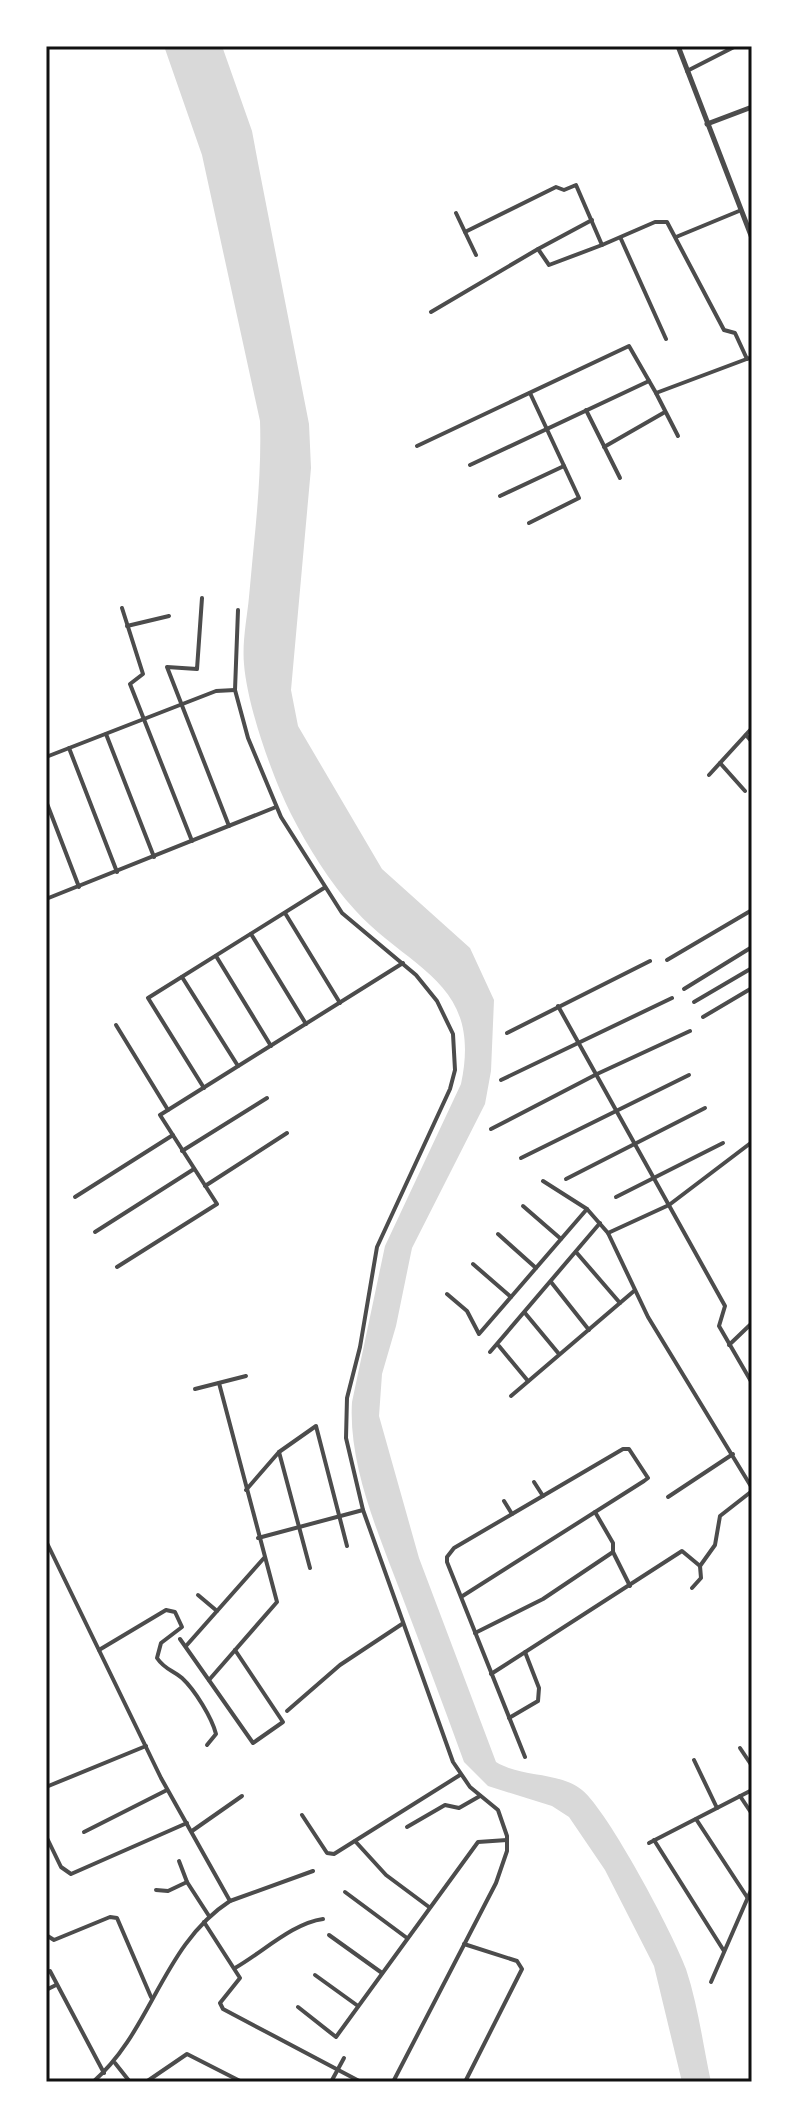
<svg xmlns="http://www.w3.org/2000/svg" width="798" height="2128" font-family="Georgia,serif">
<style>
.water{fill:#d9d9d9}
.lines{fill:none;stroke-linecap:round;stroke-linejoin:round}
.minor{stroke:#4c4c4c;stroke-width:4}
.tertiary{stroke:#4c4c4c;stroke-width:5}
.neatline{fill:none;stroke:#111;stroke-width:3}
</style>
<rect width="100%" height="100%" fill="#fff"/>
<path class="water" d="M164 46H222L252 131 258 163 309 424 311 468 291 690 298 726 382 869 470 948 494 1000 491 1071 485 1104 412 1248 396 1326 382 1374 379 1416 419 1558 496 1762C522 1778 558 1771 582 1790 608 1811 674 1935 686 1969 698 2005 703 2045 711 2082H682L654 1966 605 1870 569 1817 552 1806 488 1786 464 1762C444 1707 423 1651 402 1596 380 1537 348 1467 352 1402L385 1246 461 1084C483 981 409 970 355 910 330 883 308 847 291 814 272 776 247 705 244 664 242 642 247 618 249 597 254 539 262 480 260 421L202 155Z"/>
<g class="lines">
<g class="minor">
<polyline points="687,71 736,46"/>
<polyline points="456,213 465,232 556,187 564,190 576,185 602,245 655,222 667,222 724,330 735,333 747,359"/>
<polyline points="465,232 476,255"/>
<polyline points="676,237 739,211"/>
<polyline points="621,239 666,339"/>
<polyline points="538,249 592,220"/>
<polyline points="431,312 538,249 549,265 602,245"/>
<polyline points="586,410 620,478"/>
<polyline points="678,436 656,393 752,357"/>
<polyline points="417,446 629,346 656,393"/>
<polyline points="604,447 665,412"/>
<polyline points="470,465 649,381"/>
<polyline points="500,496 564,466"/>
<polyline points="529,523 579,498 530,393"/>
<polyline points="202,598 197,669 167,667 229,826"/>
<polyline points="122,608 143,674 130,684 192,841"/>
<polyline points="238,610 235,690 248,738 281,817 342,913 416,975 437,1001 453,1034 455,1070 450,1089 377,1247 360,1347 347,1398 346,1438 363,1510 453,1762 470,1787 498,1810 507,1836 507,1851 496,1883 393,2082"/>
<polyline points="127,626 169,616"/>
<polyline points="106,734 154,857"/>
<polyline points="746,735 752,742"/>
<polyline points="69,748 117,872"/>
<polyline points="46,757 216,691 235,690"/>
<polyline points="720,763 745,791"/>
<polyline points="709,775 752,728"/>
<polyline points="46,801 79,887"/>
<polyline points="46,899 276,807"/>
<polyline points="285,913 340,1003"/>
<polyline points="251,934 306,1024"/>
<polyline points="216,956 271,1046"/>
<polyline points="667,960 752,910"/>
<polyline points="182,977 238,1066"/>
<polyline points="684,989 752,947"/>
<polyline points="694,1002 752,968"/>
<polyline points="558,1006 725,1306 719,1326 752,1383"/>
<polyline points="703,1017 752,988"/>
<polyline points="116,1025 168,1110"/>
<polyline points="507,1033 650,961"/>
<polyline points="501,1080 672,998"/>
<polyline points="204,1088 148,998 324,888"/>
<polyline points="491,1129 597,1074 690,1031"/>
<polyline points="182,1151 267,1098"/>
<polyline points="521,1158 689,1075"/>
<polyline points="566,1179 705,1108"/>
<polyline points="543,1181 587,1209 608,1233 648,1317 752,1488"/>
<polyline points="205,1186 287,1133"/>
<polyline points="75,1197 173,1135"/>
<polyline points="616,1197 723,1143"/>
<polyline points="523,1206 561,1239"/>
<polyline points="95,1232 194,1169"/>
<polyline points="608,1233 669,1205 752,1142"/>
<polyline points="498,1234 536,1268"/>
<polyline points="576,1252 620,1303"/>
<polyline points="473,1264 511,1297"/>
<polyline points="117,1267 217,1204 160,1115 403,963"/>
<polyline points="551,1282 589,1330"/>
<polyline points="447,1294 467,1311 479,1334 587,1209"/>
<polyline points="525,1313 559,1354"/>
<polyline points="729,1345 752,1323"/>
<polyline points="499,1346 528,1381"/>
<polyline points="490,1352 600,1223"/>
<polyline points="195,1389 246,1376"/>
<polyline points="511,1396 634,1291"/>
<polyline points="279,1452 310,1568"/>
<polyline points="534,1482 543,1496"/>
<polyline points="246,1490 279,1452 316,1426 347,1546"/>
<polyline points="668,1497 733,1454"/>
<polyline points="504,1501 512,1514"/>
<polyline points="258,1538 363,1510"/>
<path d="M46 1541 161 1778 230 1901C162 1945 152 2031 93 2082"/>
<polyline points="613,1552 630,1586"/>
<polyline points="700,1566 715,1545 720,1516 752,1491"/>
<polyline points="198,1595 217,1611"/>
<path d="M461 1597 644 1481 648 1478 629 1449H623L454 1548 447 1557V1562C473 1627 499 1692 525 1757"/>
<polyline points="475,1633 543,1599 613,1552 613,1543 595,1512"/>
<polyline points="180,1639 253,1743 283,1722 235,1650"/>
<polyline points="186,1646 264,1558"/>
<path d="M99 1650 166 1610 175 1612 182 1627 161 1643 157 1658C165 1670 173 1670 182 1678 195 1690 212 1718 216 1734L207 1745"/>
<polyline points="491,1674 682,1551 700,1566 701,1578 692,1588"/>
<polyline points="209,1680 277,1602 219,1383"/>
<polyline points="287,1711 340,1665 402,1624"/>
<polyline points="509,1718 538,1701 539,1688 525,1652"/>
<polyline points="740,1748 752,1766"/>
<polyline points="694,1760 717,1808"/>
<polyline points="46,1787 146,1746"/>
<polyline points="740,1796 752,1814"/>
<polyline points="302,1815 327,1853 334,1854 460,1775"/>
<polyline points="696,1819 747,1897"/>
<polyline points="407,1827 445,1805 459,1808 480,1796"/>
<polyline points="192,1831 242,1796"/>
<polyline points="84,1832 167,1790"/>
<polyline points="46,1836 61,1867 71,1874 187,1823"/>
<polyline points="654,1840 724,1951"/>
<polyline points="355,1841 386,1875 429,1907"/>
<polyline points="649,1843 752,1790"/>
<polyline points="179,1861 187,1882 209,1916"/>
<polyline points="156,1890 168,1891 187,1882"/>
<polyline points="345,1892 407,1938"/>
<polyline points="230,1901 313,1871"/>
<polyline points="204,1922 240,1978 220,2003 223,2009 361,2082"/>
<polyline points="46,1935 54,1940 110,1917 117,1918 151,1997"/>
<polyline points="329,1935 382,1973"/>
<polyline points="464,1944 517,1961 522,1969 465,2082"/>
<path d="M235 1968C263 1952 293 1923 323 1919"/>
<polyline points="50,1971 104,2073"/>
<polyline points="315,1975 358,2006"/>
<polyline points="711,1982 752,1888"/>
<polyline points="46,1990 56,1985"/>
<polyline points="298,2007 336,2037 478,1842 507,1840"/>
<polyline points="115,2063 130,2082"/>
<polyline points="146,2082 187,2054 242,2082"/>
<polyline points="331,2082 344,2058"/>
</g>
<g class="tertiary">
<polyline points="678,46 752,238"/>
<polyline points="707,124 752,107"/>
</g>
</g>
<rect width="798" height="2128" fill="none" stroke="#ffffff" stroke-width="96"/>
<rect x="48" y="48" width="702" height="2032" class="neatline"/>
</svg>
